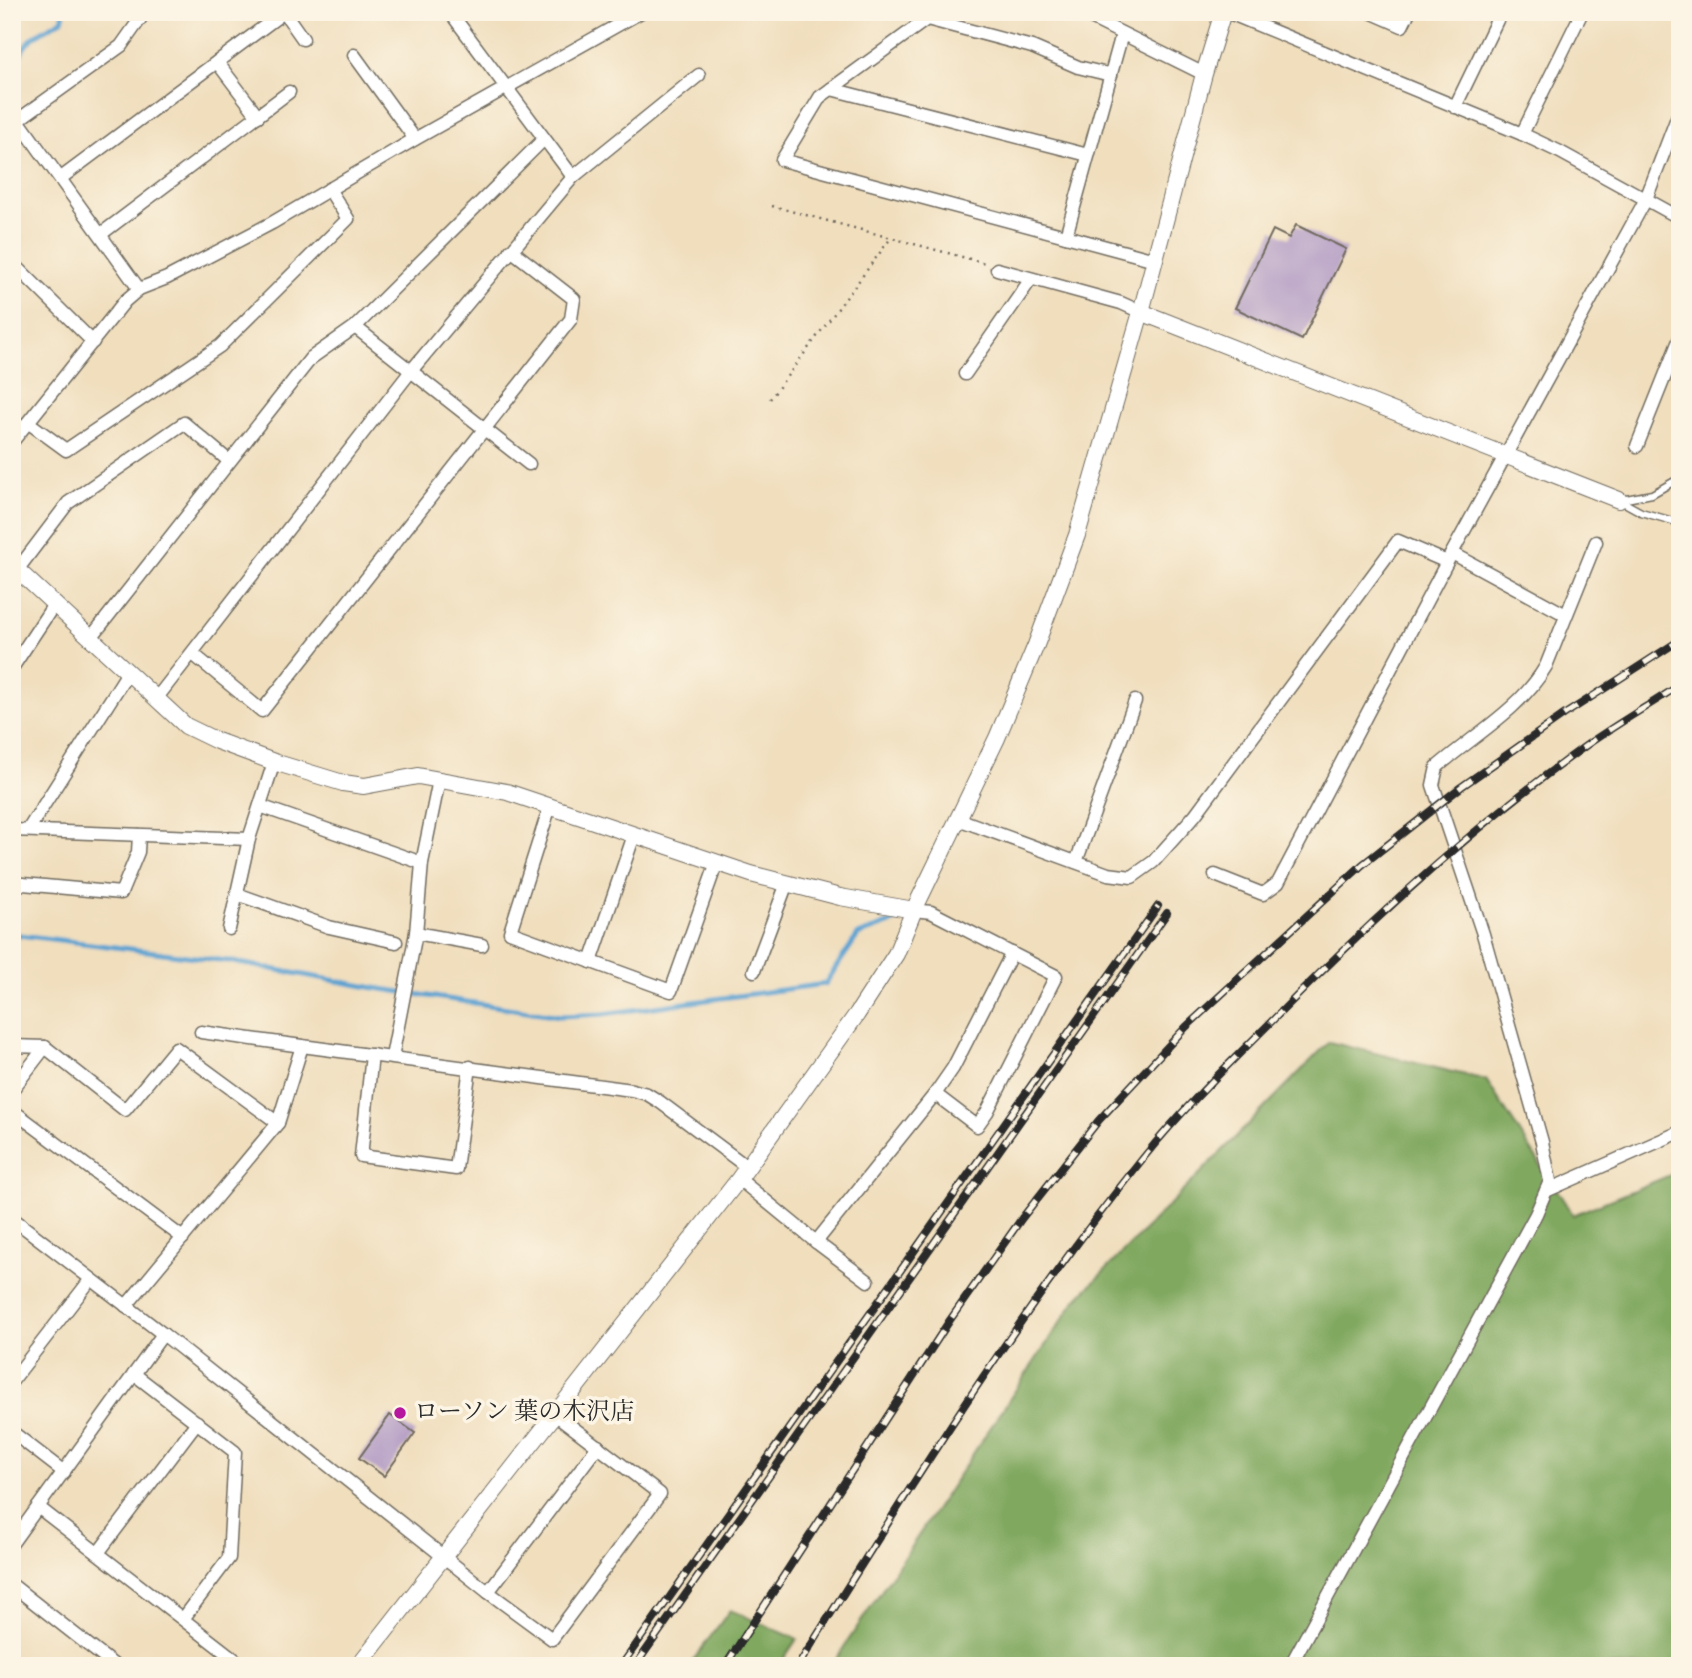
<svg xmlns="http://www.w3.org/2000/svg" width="1692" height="1678" font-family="'Sorts Mill Goudy','Noto Serif JP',serif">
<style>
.forest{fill:#80a85e;stroke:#566a44;stroke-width:2}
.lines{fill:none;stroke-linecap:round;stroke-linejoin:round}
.stream{stroke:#5ba2d1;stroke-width:5}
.building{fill:#b49dc5}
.service-casing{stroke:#706a5e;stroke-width:9}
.minor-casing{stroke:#706a5e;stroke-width:15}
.tertiary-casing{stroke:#706a5e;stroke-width:18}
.path{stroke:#706a5e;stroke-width:2.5;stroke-dasharray:2 5;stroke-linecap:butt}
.service{stroke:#fff;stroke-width:6}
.minor{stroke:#fff;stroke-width:12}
.tertiary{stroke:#fff;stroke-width:16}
.rail-casing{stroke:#2b2b2b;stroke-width:8}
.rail{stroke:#fcf5e5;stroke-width:5;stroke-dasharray:16;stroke-linecap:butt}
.poi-dot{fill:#b5179e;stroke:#fcf5e5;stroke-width:2.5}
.labels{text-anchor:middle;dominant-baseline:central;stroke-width:7;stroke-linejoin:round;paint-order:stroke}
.poi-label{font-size:24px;fill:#2b2b2b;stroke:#fcf5e5;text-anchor:start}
</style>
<rect width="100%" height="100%" fill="#fcf5e5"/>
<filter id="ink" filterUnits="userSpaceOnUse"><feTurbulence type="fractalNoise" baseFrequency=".0143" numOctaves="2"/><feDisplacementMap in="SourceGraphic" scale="14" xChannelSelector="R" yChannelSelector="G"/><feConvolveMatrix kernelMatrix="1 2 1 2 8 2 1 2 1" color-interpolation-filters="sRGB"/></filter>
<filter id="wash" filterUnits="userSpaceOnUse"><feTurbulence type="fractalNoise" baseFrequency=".00686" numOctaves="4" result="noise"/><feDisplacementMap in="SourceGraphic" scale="28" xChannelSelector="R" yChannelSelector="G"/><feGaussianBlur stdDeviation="1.57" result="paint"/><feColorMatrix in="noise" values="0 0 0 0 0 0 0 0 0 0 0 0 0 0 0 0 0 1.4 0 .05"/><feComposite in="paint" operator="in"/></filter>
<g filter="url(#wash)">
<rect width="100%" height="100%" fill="#f0debd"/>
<g class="forest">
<polygon points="1329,1042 1486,1080 1573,1215 1680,1171 1680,1666 838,1666 836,1659 1075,1301"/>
<polygon points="730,1610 797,1639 779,1666 689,1666"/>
</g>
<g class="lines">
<g class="stream">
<path d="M12 77C22 41 30 38 62 20L64 12"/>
<polyline points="12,934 234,962 375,988 561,1016 603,1014 825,984 858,935 899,920"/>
</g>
</g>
<g id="blocks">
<g class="building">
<polygon points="1296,225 1346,249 1302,340 1235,308 1273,230 1289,238"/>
<polygon points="390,1415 415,1433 384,1476 359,1458"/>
</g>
</g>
</g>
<g filter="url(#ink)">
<use href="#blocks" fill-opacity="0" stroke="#706a5e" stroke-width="2"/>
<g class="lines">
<g class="service-casing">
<g id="service">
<polyline points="1621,500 1652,494 1680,478"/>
<polyline points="1621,501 1641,512 1680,523"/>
</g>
</g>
<g class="minor-casing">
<g id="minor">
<polyline points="284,12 303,39"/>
<polyline points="1079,12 1204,74"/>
<polyline points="1227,12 1522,134 1560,152 1680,218"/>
<polyline points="1370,12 1402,26 1409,12"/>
<polyline points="354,55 415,139"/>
<polyline points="217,62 258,116"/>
<polyline points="1111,75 1078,67 1032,47 927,19 820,97 782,160 1155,260"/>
<polyline points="831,89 1088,155"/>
<polyline points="1455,107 1501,12"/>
<polyline points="1522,134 1582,12"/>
<polyline points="573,177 699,75"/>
<polyline points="61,178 284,12"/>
<polyline points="101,234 289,92"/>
<polyline points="1066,236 1122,34"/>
<polyline points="12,262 93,342"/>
<polyline points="997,269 1121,303 1141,312"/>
<polyline points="139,289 18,120 121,46 145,12"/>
<polyline points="355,327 529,464"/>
<polyline points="965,374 1031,279"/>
<polyline points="29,423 66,450 220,346 348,219 329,189"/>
<polyline points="12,442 125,301 139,289 167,278 272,223 415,139 641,12"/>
<polyline points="1637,446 1680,338"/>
<polyline points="1452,553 1566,615"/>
<polyline points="18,569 68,503 184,423 229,461"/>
<polyline points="90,639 311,358 355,327 544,139"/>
<polyline points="193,654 262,711 571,319 574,299 511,250"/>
<polyline points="12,668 55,603"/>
<polyline points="156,699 411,371 573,177 450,12"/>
<polyline points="260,806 422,863"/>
<polyline points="550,806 510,932 671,991 717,862"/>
<polyline points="958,819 1108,874 1132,877 1153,862 1195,815 1398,541 1447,562"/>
<polyline points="12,830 249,839"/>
<polyline points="28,830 127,674"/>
<polyline points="1076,862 1135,701"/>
<polyline points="1215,875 1263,894 1278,883 1447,562 1646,199 1680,110"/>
<polyline points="12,883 121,893 138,852 139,835"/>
<polyline points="237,894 329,927 396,942"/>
<polyline points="914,910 931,912 1056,976 987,1112 977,1126 935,1094"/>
<polyline points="229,929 249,839 274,762"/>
<polyline points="416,933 482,945"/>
<polyline points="591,962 634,835"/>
<polyline points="754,971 787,883"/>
<polyline points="201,1032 302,1046"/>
<polyline points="12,1046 45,1047 125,1110 176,1048 278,1123 302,1046 632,1090 647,1094 660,1102 747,1167"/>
<polyline points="372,1055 361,1156 456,1169 470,1067"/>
<polyline points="392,1057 416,933 422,863 439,780"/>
<polyline points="12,1090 45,1047"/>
<polyline points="12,1110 183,1238"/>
<polyline points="739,1179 816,1242 935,1094 953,1068 1012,953"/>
<polyline points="1546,1191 1680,1132"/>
<polyline points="12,1218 163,1334 12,1543"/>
<polyline points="816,1242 868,1281"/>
<polyline points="126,1306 278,1123"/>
<polyline points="163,1334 488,1592 552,1639 660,1494 555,1414"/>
<polyline points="134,1374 235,1452 229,1558 183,1619"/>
<polyline points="12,1381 91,1279"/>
<polyline points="12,1432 64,1472"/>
<polyline points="38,1507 243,1666"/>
<polyline points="98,1553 197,1422"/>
<polyline points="12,1585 115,1666"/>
<polyline points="488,1592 598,1446"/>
<path d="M1290 1666 1536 1214 1550 1181 1542 1142 1483 934 1433 785 1437 767C1474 735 1521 709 1546 666L1596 542"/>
</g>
</g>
<g class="tertiary-casing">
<g id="tertiary">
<polyline points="1141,312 1619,500"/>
<polyline points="12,565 186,726 217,741 274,762 343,783 364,786 418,776 507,792 751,874 840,897 914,910"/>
<polyline points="358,1666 739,1179 857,1014 896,954 914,910 997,738 1036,645 1077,535 1141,312 1204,74 1223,12"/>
</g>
</g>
<g class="path">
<polyline points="772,206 985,263"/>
<polyline points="770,399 891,238"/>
</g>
<use href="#service" class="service"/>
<use href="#minor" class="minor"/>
<use href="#tertiary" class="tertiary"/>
<g class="rail-casing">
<g id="rail">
<polyline points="621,1666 1158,906"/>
<polyline points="635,1666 1167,913"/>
<polyline points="725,1666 950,1320 1022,1218 1099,1120 1186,1027 1362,865 1461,787 1565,714 1680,640"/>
<path d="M798 1666C907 1492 1015 1317 1144 1157 1182 1110 1226 1067 1268 1025 1366 925 1470 829 1584 747 1615 725 1648 706 1680 685"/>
</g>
</g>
<use href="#rail" class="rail"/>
</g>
</g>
<circle class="poi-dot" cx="400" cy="1413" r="7"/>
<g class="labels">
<g class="poi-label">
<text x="414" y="1413">ローソン 葉の木沢店</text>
</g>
</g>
<rect width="1692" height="1678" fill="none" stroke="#fcf5e5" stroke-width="42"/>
</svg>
